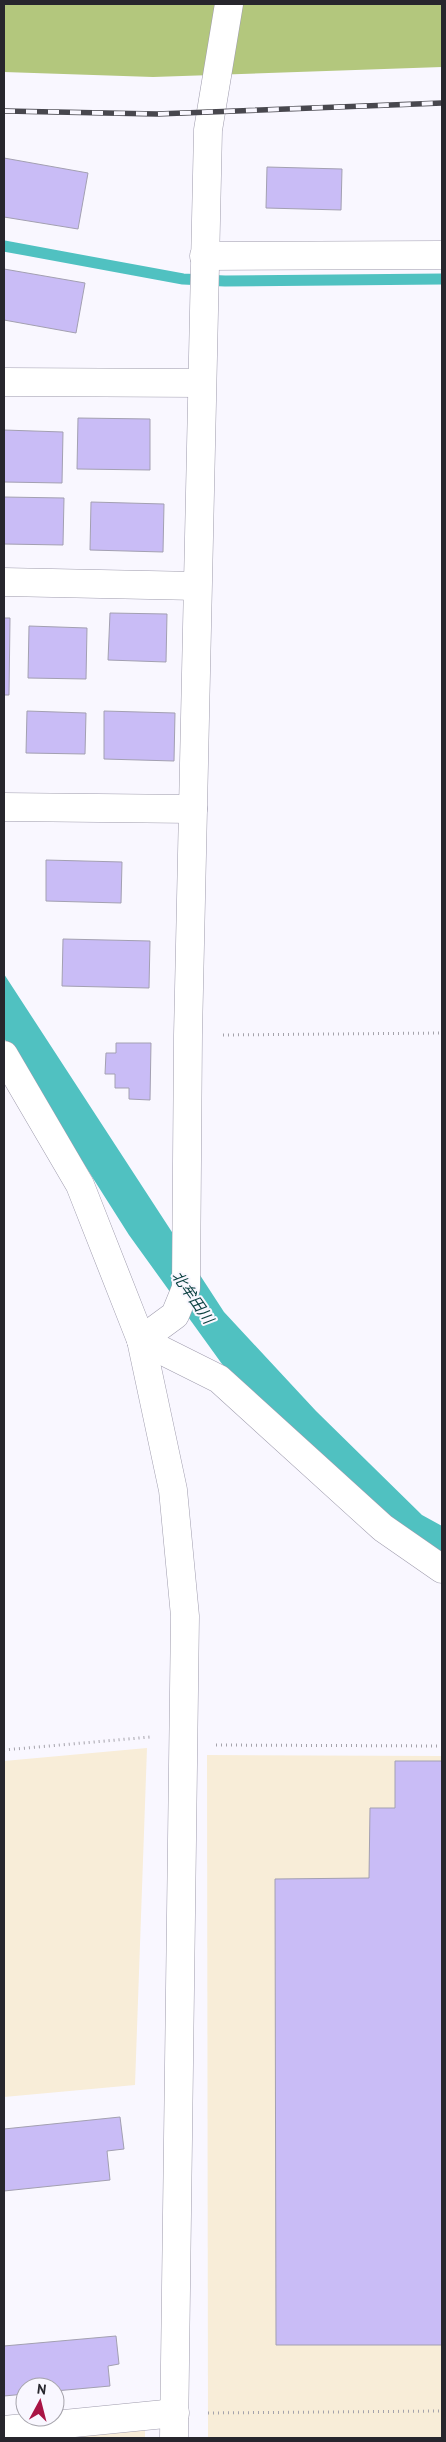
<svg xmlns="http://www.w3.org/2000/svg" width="446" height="2442" font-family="'PT Sans','Noto Sans JP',sans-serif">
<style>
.commercial{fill:#f8edd8}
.forest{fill:#b3c77d}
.water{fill:#50c1c1}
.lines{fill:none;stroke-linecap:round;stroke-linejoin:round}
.stream{stroke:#50c1c1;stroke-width:11}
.building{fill:#c9bcf6;stroke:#a3a0b1}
.minor-casing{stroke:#9f9cad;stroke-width:29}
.path{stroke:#a5a3ab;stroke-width:3;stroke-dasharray:1 4;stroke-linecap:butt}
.minor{stroke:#fff;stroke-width:28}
.rail-casing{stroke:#48474e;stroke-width:5.5}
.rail{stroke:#f9f7ff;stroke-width:4;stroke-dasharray:11;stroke-linecap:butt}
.labels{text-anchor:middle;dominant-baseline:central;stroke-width:4;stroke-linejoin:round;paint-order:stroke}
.water-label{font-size:15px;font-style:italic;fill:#093f3f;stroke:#f9f7ff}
</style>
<rect width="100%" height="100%" fill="#f9f7ff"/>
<g class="commercial">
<polygon points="147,1748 135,2085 4,2097 4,1761"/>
<polygon points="207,1755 442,1756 442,2438 208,2438"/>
<polygon points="145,2430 145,2438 56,2438"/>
</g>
<polygon class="forest" points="4,4 442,4 442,67 153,77 4,72"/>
<polygon class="water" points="4,974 224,1312 316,1411 422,1515 442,1526 442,1557 421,1545 315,1454 222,1364 129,1235 4,1038"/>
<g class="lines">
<polyline class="stream" points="4,246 183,279 225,281 442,279"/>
</g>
<g class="building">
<polygon points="4,158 88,173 78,229 4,217"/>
<polygon points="267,167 342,169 341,210 266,208"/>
<polygon points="4,269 85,283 76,333 4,320"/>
<polygon points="78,418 150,419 150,470 77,469"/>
<polygon points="4,430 63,432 62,483 4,482"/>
<polygon points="4,497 64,498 63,545 4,544"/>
<polygon points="91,502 164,504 163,552 90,550"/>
<polygon points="110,613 167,614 166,662 108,660"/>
<polygon points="4,618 10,618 9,695 4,695"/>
<polygon points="29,626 87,628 86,679 28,678"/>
<polygon points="27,711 86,713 85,754 26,753"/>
<polygon points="104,711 175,713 174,761 104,759"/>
<polygon points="46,860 122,862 121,903 46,901"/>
<polygon points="63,939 150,941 149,988 62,986"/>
<polygon points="116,1043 151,1043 150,1100 129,1099 129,1088 115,1088 115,1074 105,1074 106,1053 116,1053"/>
<polygon points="395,1761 442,1761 442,2345 276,2345 275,1879 369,1878 370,1808 395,1808"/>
<polygon points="120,2117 124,2149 107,2151 110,2180 4,2191 4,2129"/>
<polygon points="116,2336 119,2364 108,2366 110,2386 55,2391 55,2387 25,2387 25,2394 4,2396 4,2346"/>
</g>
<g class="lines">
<g class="minor-casing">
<g id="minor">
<polyline points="204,256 442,255"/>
<polyline points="4,382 201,383"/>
<polyline points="4,582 197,586"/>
<polyline points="4,807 193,809"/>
<polyline points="4,1055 80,1185 141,1340 173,1490 185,1616 174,2438"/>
<polyline points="141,1340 175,1315 186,1288 188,1035 208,130 229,4"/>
<polyline points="141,1340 219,1379 383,1528 442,1569"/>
<polyline points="4,2430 175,2413"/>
</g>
</g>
<g class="path">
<polyline points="223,1035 442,1033"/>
<polyline points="216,1745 442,1746"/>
<polyline points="4,1750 150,1737"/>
<polyline points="208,2413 442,2411"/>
</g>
<use href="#minor" class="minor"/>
<g class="rail-casing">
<polyline id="rail" points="4,111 157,114 442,103"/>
</g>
<use href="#rail" class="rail"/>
</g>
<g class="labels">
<g class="water-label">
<text transform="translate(193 1297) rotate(55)">北牟田川</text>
</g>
</g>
<rect width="446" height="2442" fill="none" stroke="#27262d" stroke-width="10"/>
<g transform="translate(40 2402) rotate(7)"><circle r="24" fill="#f9f7ff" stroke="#a5a3ab"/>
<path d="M0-4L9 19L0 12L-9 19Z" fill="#a91445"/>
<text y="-8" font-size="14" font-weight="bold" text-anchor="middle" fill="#27262d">N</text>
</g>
</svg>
